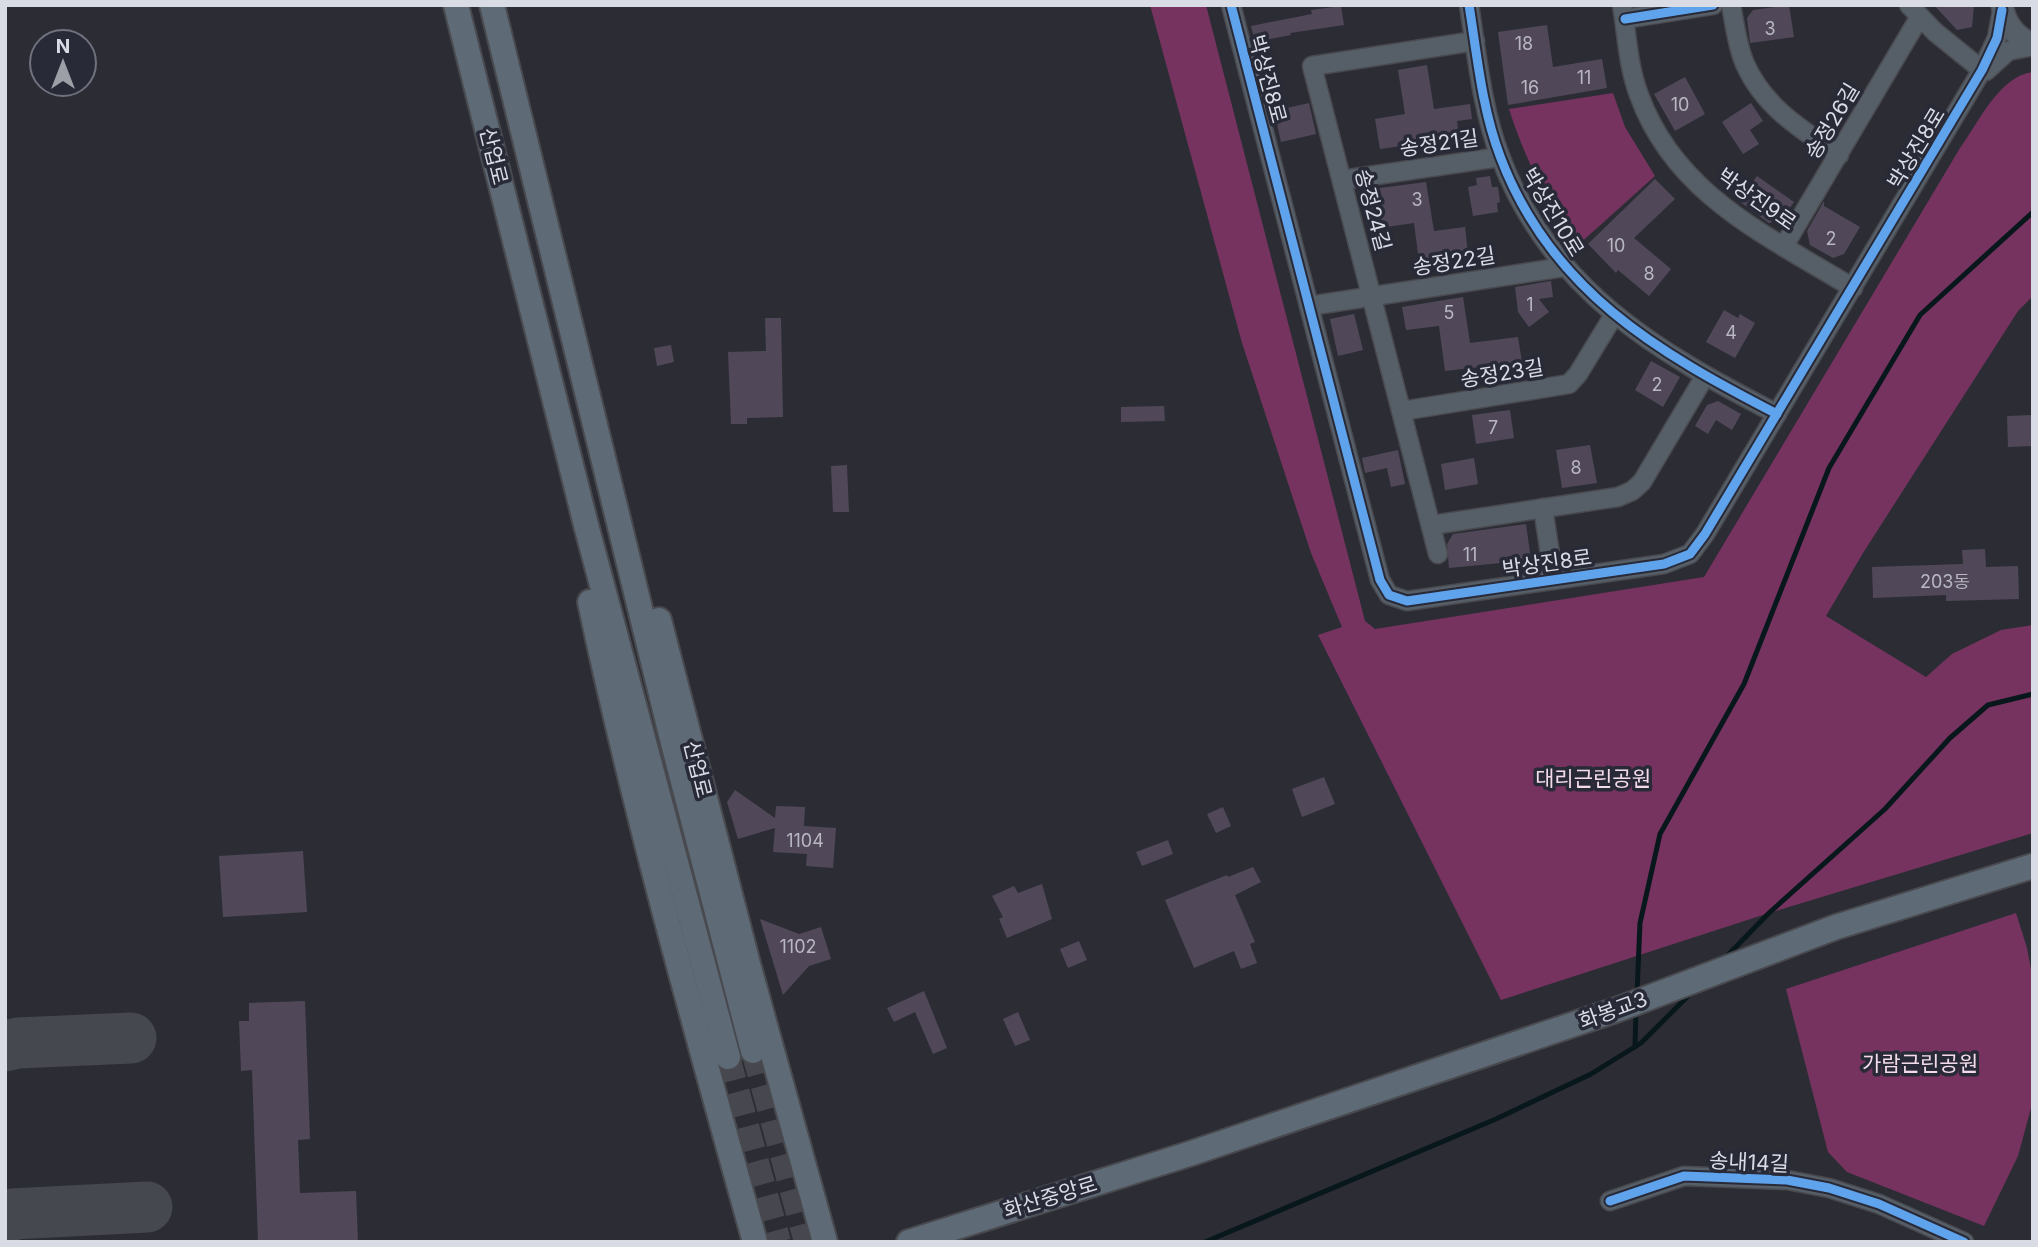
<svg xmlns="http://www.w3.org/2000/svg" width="2038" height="1247" font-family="Inter,'Noto Sans KR',sans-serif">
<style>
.green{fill:#763360}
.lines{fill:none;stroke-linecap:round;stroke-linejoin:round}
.stream{stroke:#08171b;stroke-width:5}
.taxiway{stroke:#464850;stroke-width:51}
.building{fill:#504859}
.secondary-tunnel{stroke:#46474f;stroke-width:24;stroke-dasharray:24 12;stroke-linecap:butt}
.minor-casing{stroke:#494a4f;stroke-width:21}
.tertiary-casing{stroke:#494a4f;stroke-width:24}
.secondary-casing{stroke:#494a4f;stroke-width:28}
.minor{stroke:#565f68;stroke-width:18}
.tertiary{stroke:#565f68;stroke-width:21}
.secondary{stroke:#5e6a75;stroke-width:24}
.cycleway-casing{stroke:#282a38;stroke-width:13}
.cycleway{stroke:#60a3ed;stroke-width:9}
.labels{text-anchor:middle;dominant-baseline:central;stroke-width:7;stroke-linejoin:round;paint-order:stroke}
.number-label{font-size:18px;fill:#b8b7c2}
.street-label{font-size:21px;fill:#dadce5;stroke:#282a38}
.park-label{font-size:21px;fill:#f3dbe9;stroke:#282a38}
</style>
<rect width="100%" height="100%" fill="#2c2d34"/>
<g class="green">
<path d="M1150 5H1206L1365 621 1375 629 1704 577 1960 148C1979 122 1999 76 2033 72V296L2018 311 1863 553 1826 616 1926 677 1952 654 2001 630 2033 625V833L1769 913 1501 1000 1318 635 1342 627 1311 553 1242 343Z"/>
<path d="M1613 93 1625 127 1655 176 1577 246C1547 203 1525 159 1509 109Z"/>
<polygon points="2016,913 2027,948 2033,980 2031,1108 2018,1156 1984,1226 1847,1172 1828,1152 1786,989"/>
</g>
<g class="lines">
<g class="stream">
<polyline points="1724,959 1769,913 1885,809 1950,738 1988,705 2033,694"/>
<polyline points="1637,993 1640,923 1660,834 1744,684 1829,468 1920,315 2033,212"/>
<polyline points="1635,1047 1636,1010"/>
<polyline points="1205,1242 1496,1119 1591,1074 1641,1043 1690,994"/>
</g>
<g class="taxiway">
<polyline points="5,1046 18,1043 131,1038"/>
<polyline points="5,1219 12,1214 147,1207"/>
</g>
</g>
<g class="building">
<polygon points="1789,5 1794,37 1750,43 1747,18 1753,10"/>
<polygon points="1934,5 1974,5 1972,27 1957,30"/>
<polygon points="1341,6 1344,25 1290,33 1291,35 1255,42 1251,26 1312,14 1311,10"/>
<polygon points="1547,25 1553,67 1602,59 1607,88 1508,105 1498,32"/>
<polygon points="1427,65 1434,109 1470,104 1472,119 1457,121 1459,138 1380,149 1375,119 1405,114 1398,70"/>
<polygon points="1685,77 1705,114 1675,131 1654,94"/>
<polygon points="1309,103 1316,134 1281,142 1274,111"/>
<polygon points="1751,103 1763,121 1750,130 1759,144 1743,154 1722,122"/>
<polygon points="1490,176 1492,187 1498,187 1500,202 1497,203 1498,212 1473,216 1468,187 1477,185 1476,178"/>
<polygon points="1757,176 1794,202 1782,219 1769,223 1739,201"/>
<polygon points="1655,179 1675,199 1634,238 1671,269 1649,296 1618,270 1616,273 1588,244"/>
<polygon points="1426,182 1434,231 1465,227 1468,254 1419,261 1414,223 1372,229 1367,199 1374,198 1372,189"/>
<polygon points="1824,201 1824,206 1860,227 1844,254 1833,258 1810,245 1807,231"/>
<polygon points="1551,281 1553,297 1539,299 1549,312 1529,327 1518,312 1515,287"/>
<polygon points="1463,297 1470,343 1518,337 1522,362 1445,371 1439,326 1406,330 1402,307"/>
<polygon points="1724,310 1738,318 1740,314 1755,323 1735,358 1706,342"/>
<polygon points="1354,314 1363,350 1338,356 1330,319"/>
<polygon points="765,318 781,318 783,417 747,418 747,424 731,424 728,352 766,351"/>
<polygon points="671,345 674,362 657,366 654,348"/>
<polygon points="1651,361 1680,377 1663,407 1635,390"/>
<polygon points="1718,401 1741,414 1732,430 1716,420 1708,434 1695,426 1707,405"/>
<polygon points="1164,406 1165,421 1121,422 1121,407"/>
<polygon points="1510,410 1514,438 1476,444 1472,415"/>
<polygon points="2033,415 2033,446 2008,447 2007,416"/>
<polygon points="1590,445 1597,483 1562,488 1556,450"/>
<polygon points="1398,450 1405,484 1391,487 1387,468 1365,473 1362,458"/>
<polygon points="1474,458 1478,484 1445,490 1441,464"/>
<polygon points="847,465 849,512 833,512 831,466"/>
<polygon points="1526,524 1531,560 1449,568 1447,544 1453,534"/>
<polygon points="1985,549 1986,567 2018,566 2019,599 1946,601 1946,595 1873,598 1872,567 1963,564 1962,550"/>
<polygon points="1324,777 1335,804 1302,817 1292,789"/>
<polygon points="735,790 775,818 776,806 805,807 804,826 836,828 833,868 806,866 807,854 773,852 775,828 738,839 727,802"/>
<polygon points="1223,807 1231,826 1216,833 1207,814"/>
<polygon points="1168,840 1173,854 1142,866 1136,852"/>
<polygon points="303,851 307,912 223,917 219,856"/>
<polygon points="1253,867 1261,882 1235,895 1255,942 1250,944 1257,963 1241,969 1234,951 1194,968 1165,900 1227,875 1228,877"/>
<polygon points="1042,884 1052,919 1007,938 999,919 1003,917 992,896 1014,886 1018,893"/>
<polygon points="760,919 799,934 821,927 831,959 809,966 783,995"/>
<polygon points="1079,941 1087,960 1068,968 1060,949"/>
<polygon points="924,991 947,1048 933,1054 915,1012 894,1022 887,1008"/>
<polygon points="305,1001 310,1139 298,1140 300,1193 356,1191 358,1242 258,1242 252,1070 241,1071 239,1021 249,1021 249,1003"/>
<polygon points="1018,1012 1030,1040 1015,1046 1003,1019"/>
</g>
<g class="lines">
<g class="secondary-tunnel">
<polyline points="753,1051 806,1242"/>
<polyline points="728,1057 779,1242"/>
</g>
<g class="minor-casing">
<g id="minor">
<polyline points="1231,5 1380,580 1389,595 1407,601 1664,564 1690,554 1705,534 1982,70 1997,38 2002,10"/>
<path d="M1469 5C1477 55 1482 109 1500 156 1550 290 1657 352 1777 414"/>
<path d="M1622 5C1627 35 1628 66 1639 95 1675 195 1768 236 1853 288"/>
<path d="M1731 5C1735 25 1737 46 1745 64 1764 107 1802 130 1839 155"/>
<polyline points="1909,5 1935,32 1982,70"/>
<polyline points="1625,19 1713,5"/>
<polyline points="1986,71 2008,51 2033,46"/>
<polyline points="1342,180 1500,157"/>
<polyline points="1784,246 1919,18"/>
<polyline points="1309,306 1564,267"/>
<polyline points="1402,411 1569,384 1578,374 1614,315"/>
<polyline points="1543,508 1554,580"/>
<polyline points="1432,525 1618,497 1632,491 1642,482 1705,376"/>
<polyline points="1438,554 1312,66 1475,41"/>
<polyline points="1610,1201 1684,1176 1787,1180 1829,1188 1879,1204 1964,1242"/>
</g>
</g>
<g class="tertiary-casing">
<path id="tertiary" d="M2002 5C2005 23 2015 37 2033 44"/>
</g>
<g class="secondary-casing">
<g id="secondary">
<polyline points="456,5 586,525 728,1057"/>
<polyline points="492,5 673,743 753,1051"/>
<path d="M590 602C636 818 696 1030 755 1242"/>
<polyline points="659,620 748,964 825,1242"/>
<polyline points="909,1242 1192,1153 1616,1010 1836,927 2033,866"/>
</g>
</g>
<use href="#minor" class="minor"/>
<use href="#tertiary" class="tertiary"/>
<use href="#secondary" class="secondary"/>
<g class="cycleway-casing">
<g id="cycleway">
<polyline points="1231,5 1380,580 1389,595 1407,601 1664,564 1690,554 1705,534 1982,70 1997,38 2002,10"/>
<path d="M1469 5C1477 55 1482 109 1500 156 1550 290 1657 352 1777 414"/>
<polyline points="1625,19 1713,5"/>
<polyline points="1610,1201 1684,1176 1787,1180 1829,1188 1879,1204 1964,1242"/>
</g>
</g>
<use href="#cycleway" class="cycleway"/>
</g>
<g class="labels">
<g class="number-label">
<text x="1770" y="28">3</text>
<text x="1524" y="43">18</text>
<text x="1584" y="77">11</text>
<text x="1530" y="87">16</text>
<text x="1680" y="104">10</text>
<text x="1417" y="199">3</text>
<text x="1831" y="238">2</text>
<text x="1616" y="245">10</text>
<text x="1649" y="273">8</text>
<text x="1530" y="304">1</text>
<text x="1449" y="312">5</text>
<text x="1731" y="332">4</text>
<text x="1657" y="384">2</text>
<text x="1493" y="427">7</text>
<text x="1576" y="467">8</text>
<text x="1470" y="554">11</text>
<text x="1945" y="581">203동</text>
<text x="805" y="840">1104</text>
<text x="798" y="946">1102</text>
</g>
<g class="street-label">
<text transform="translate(1268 79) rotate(75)">박상진8로</text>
<text transform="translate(1832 121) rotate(-59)">송정26길</text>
<text transform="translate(1439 143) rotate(-8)">송정21길</text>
<text transform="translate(1916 148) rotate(-59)">박상진8로</text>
<text transform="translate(494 156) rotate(76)">산업로</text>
<text transform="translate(1757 199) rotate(35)">박상진9로</text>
<text transform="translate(1373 210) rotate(75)">송정24길</text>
<text transform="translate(1553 212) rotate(59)">박상진10로</text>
<text transform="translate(1454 261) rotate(-9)">송정22길</text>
<text transform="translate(1502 373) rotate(-9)">송정23길</text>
<text transform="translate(1547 563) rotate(-8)">박상진8로</text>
<text transform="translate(698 769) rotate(76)">산업로</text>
<text transform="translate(1613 1010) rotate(-20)">화봉교3</text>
<text transform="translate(1749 1162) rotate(3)">송내14길</text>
<text transform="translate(1050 1197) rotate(-17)">화산중앙로</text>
</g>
<g class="park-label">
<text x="1593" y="778">대리근린공원</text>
<text x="1920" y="1063">가람근린공원</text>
</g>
</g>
<rect width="2038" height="1247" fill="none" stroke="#dadce5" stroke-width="14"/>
<g transform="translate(63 63)"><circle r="33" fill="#282a38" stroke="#6f717d" stroke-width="2"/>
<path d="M0-5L12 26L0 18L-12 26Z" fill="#9d9fa7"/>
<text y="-10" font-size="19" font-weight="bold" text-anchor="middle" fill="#dadce5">N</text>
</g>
</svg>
